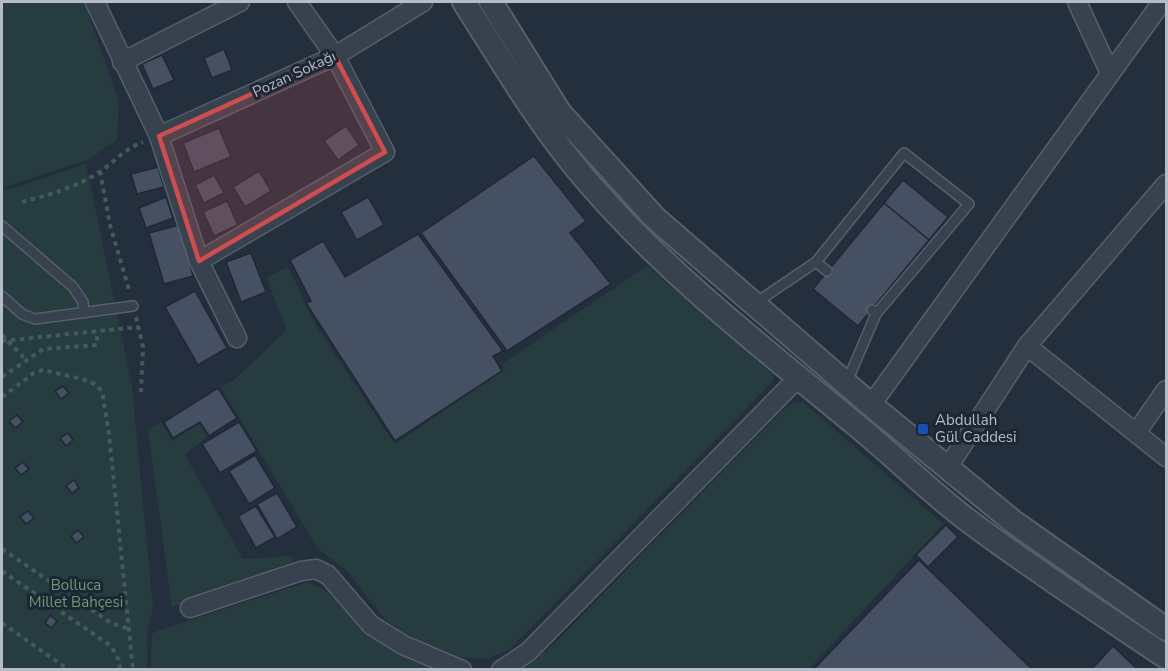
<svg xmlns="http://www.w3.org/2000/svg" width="1168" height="671" font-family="'Nunito Sans',sans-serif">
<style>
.green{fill:#263c3f}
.building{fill:#455162;stroke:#1f2835;stroke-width:1.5}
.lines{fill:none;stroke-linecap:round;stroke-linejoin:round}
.service-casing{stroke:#565f6c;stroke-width:12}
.minor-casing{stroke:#565f6c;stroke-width:21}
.tertiary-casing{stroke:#565f6c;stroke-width:26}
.path{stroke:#44595c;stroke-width:4;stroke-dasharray:4.5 4.5;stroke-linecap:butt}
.service{stroke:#38414e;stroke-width:9}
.minor{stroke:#38414e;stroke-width:18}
.tertiary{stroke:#38414e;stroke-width:22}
.marked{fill:#ce4d50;fill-opacity:0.2;stroke:#ce4d50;stroke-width:4.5;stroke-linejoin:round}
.transit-dot{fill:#1a4fb4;stroke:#1d2633;stroke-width:2}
.labels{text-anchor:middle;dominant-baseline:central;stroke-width:6;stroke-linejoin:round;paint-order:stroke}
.street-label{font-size:15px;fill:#b4bcc9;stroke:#1d2633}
.poi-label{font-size:15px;fill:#b4bcc9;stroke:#1d2633;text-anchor:start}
.park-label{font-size:15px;fill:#6b9a76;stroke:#1d2633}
</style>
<rect width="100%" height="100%" fill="#242f3e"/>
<g class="green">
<polygon points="2,2 84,2 119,102 117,139 90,159 5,187 2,184"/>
<polygon points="86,164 132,387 153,609 147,630 147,669 2,669 2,187 6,191"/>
<polygon points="647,266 773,375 773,381 510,649 487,659 459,657 411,639 385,619 347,571 317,548 221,387 233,381 287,330 266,277 288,267 317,327 395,444 505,369 502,364"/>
<polygon points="795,402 803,402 943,524 809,669 520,669 553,645 785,408"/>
<polygon points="161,422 172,441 199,424 207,437 185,455 243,559 292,556 294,561 172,607 148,430"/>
<polygon points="308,582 325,590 390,650 434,669 151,670 152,634 157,631"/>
</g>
<g class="building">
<polygon points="224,49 232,70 212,78 204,58"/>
<polygon points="162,55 174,80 153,89 142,64"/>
<polygon points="346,126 359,145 338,160 324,141"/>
<polygon points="219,128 231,157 194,172 183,143"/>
<polygon points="534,156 586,221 570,233 611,284 507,351 421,233"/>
<polygon points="158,167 164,187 137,194 131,174"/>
<polygon points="259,171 271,191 245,207 233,187"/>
<polygon points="214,175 224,193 204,203 195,185"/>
<polygon points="903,180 948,217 929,240 884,203"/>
<polygon points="166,197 173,218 146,228 139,208"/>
<polygon points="368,197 384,225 357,240 341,212"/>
<polygon points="227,201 238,225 214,236 203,212"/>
<polygon points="884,203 929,240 858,326 813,289"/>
<polygon points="179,225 193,276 164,284 149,233"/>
<polygon points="418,234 503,351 493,356 502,371 395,441 306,303 311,301 290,260 323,241 345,277"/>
<polygon points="251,253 266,292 241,302 226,262"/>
<polygon points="195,291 227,348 198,365 165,307"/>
<polygon points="63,386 69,393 61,399 55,391"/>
<polygon points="218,388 237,418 209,436 200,422 173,438 164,422"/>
<polygon points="17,415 23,422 15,428 9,421"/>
<polygon points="239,422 257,451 220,473 202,444"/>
<polygon points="68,433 73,440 66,446 60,438"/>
<polygon points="255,455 275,488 249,504 229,471"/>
<polygon points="23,462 29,469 21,475 15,468"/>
<polygon points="74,480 79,488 72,493 66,486"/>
<polygon points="277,493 297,527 277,539 257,504"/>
<polygon points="256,506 275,537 256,548 238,516"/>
<polygon points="28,511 34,518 26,524 20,517"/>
<polygon points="946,525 958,537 928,567 916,555"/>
<polygon points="78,530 84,537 76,543 71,536"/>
<polygon points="919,560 1033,670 813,670"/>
<polygon points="50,615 57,621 52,628 45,623"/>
<polygon points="1113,646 1138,670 1091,670"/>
</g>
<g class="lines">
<g class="service-casing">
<g id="service">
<polyline points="2,226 73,287 83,302 84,313"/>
<polyline points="816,262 904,153 969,204 876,314"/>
<polyline points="2,296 22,314 35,319 133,306"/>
<polyline points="754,304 816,262 827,271"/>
<polyline points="846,384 876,314 872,310"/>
</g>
</g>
<g class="minor-casing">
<g id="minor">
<polyline points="95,2 159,136 199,261 237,338"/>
<polyline points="1077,2 1110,73"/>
<polyline points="122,62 240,2"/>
<polyline points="159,136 335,56 423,2"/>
<polyline points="199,261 385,152 335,56 297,2"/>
<polyline points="1027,346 1166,457"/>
<polyline points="871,405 1162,2"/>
<polyline points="1136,433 1166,390"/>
<polyline points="948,467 1027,346 1166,184"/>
<polyline points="190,608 301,571 316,569 328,575 371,625 403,645 462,670"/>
<polyline points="501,670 528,652 797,379"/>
</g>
</g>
<g class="tertiary-casing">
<g id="tertiary">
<path d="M464 2C503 63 540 127 588 182 666 273 763 348 855 424 893 455 927 489 966 519 1031 568 1099 612 1166 657"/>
<polyline points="491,2 560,113 655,218 871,405 1015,523 1166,629"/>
</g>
</g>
<g class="path">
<polyline points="100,171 110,225 130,293"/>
<path d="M22 202C49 195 77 187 101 171 115 161 126 148 143 142"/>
<polyline points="136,317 143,347 141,392"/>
<polyline points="2,335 26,360"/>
<polyline points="2,341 138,327"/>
<polyline points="2,377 43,349 97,345 97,331"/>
<polyline points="2,397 34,373 43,370 82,379 95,384 102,391 109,434 133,670"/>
<polyline points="2,549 111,623 129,629"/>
<polyline points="2,571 111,646 119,660 120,670"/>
<polyline points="2,623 69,670"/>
</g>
<use href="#service" class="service"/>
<use href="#minor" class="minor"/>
<use href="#tertiary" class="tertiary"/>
</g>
<path class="marked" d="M335 56 385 152 199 261 159 136Z"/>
<rect class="transit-dot" x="917" y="423" width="12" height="12" rx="3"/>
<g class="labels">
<g class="street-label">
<text transform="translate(294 74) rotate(-25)">Pozan Sokağı</text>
</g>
<g class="poi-label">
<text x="935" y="420">Abdullah<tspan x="935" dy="17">Gül Caddesi</tspan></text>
</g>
<g class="park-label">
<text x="76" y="585">Bolluca<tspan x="76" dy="17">Millet Bahçesi</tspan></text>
</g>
</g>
<rect width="1168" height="671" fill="none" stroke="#b4bcc9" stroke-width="6"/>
</svg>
